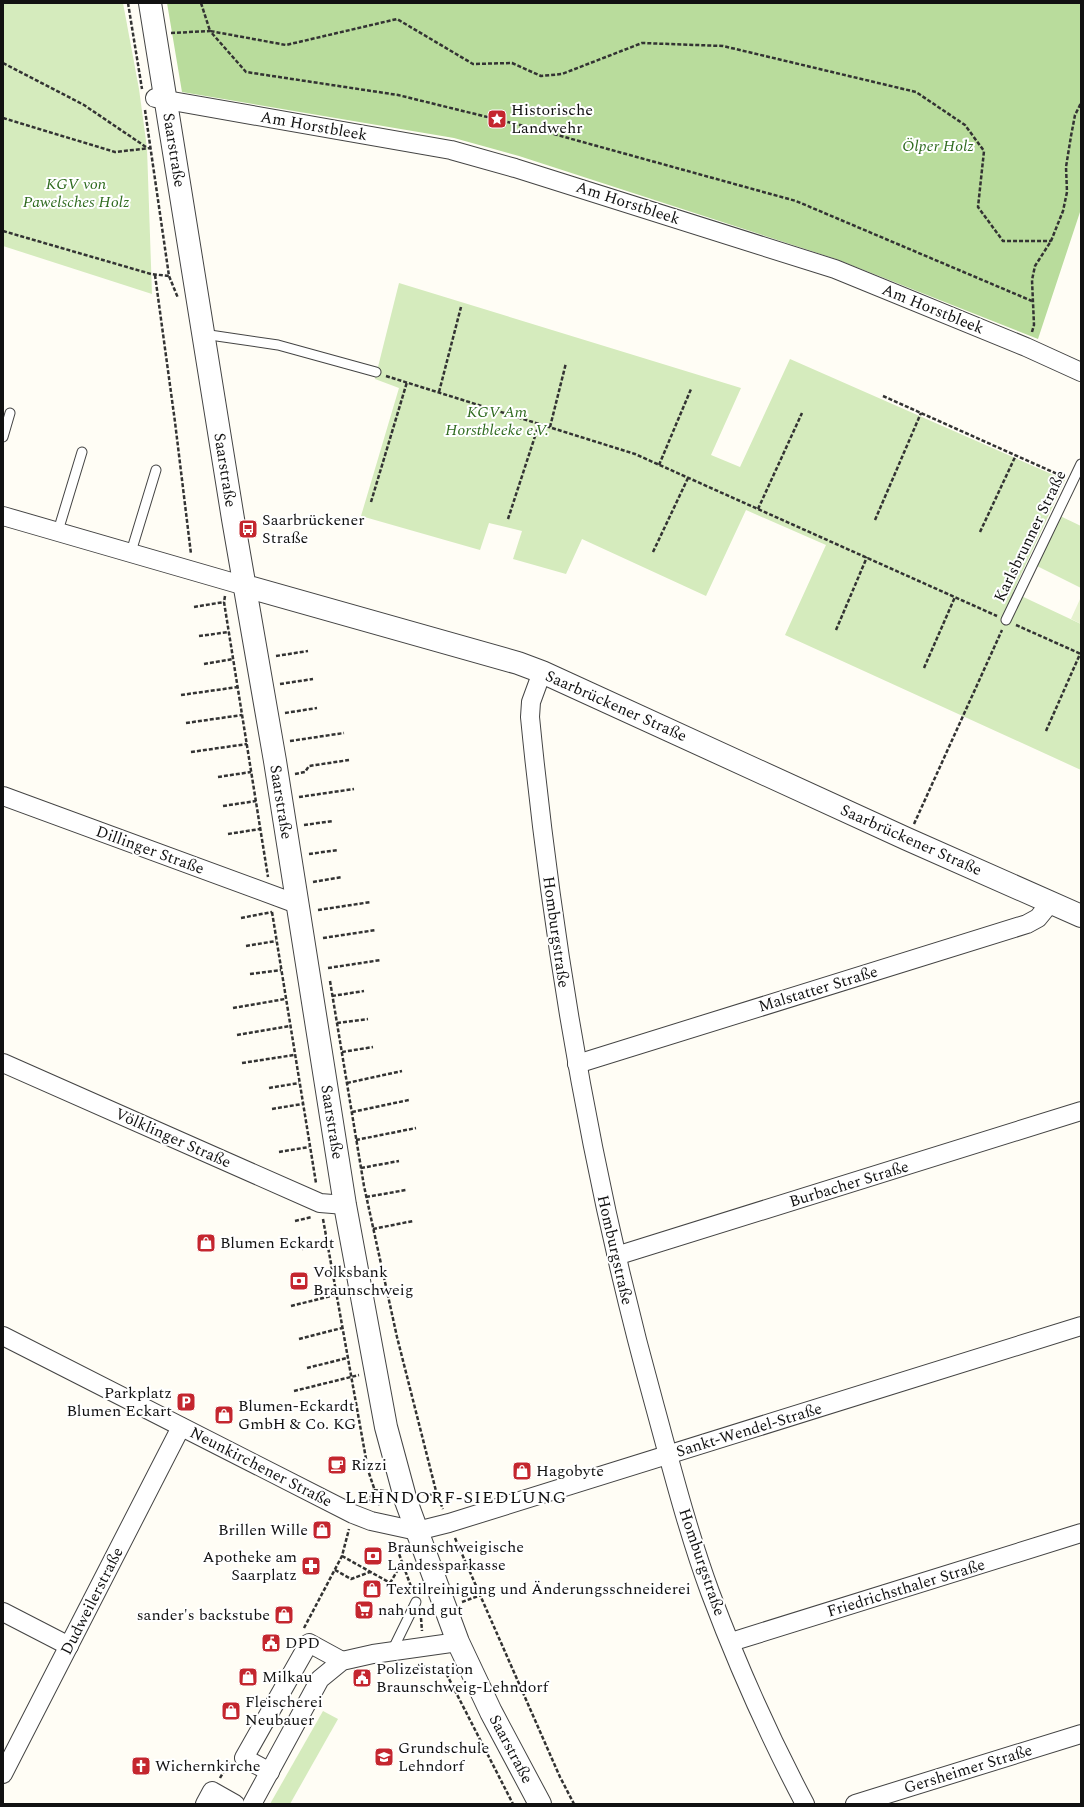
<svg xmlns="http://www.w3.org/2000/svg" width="1084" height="1807" font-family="Spectral,serif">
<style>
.green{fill:#d5ebbd}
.forest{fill:#b9dc9c}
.pitch{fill:#e6f2cf}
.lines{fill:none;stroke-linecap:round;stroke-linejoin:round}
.service-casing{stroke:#444;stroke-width:11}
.minor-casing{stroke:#444;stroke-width:20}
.tertiary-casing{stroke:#444;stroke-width:24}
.path{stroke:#333;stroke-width:2.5;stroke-dasharray:4 2;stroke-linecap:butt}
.service{stroke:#fff;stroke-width:9}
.minor{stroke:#fff;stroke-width:18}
.tertiary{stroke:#fff;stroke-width:22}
.labels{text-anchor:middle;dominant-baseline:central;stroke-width:4;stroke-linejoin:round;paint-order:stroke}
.poi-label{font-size:16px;fill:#111;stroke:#fff;text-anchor:start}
.street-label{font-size:16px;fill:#111;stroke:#fff}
.park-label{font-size:16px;font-style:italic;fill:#2f6b1f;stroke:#fff}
.quarter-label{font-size:18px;letter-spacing:1px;fill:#111;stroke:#fff}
</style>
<rect width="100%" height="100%" fill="#fffdf5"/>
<g class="green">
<polygon points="3,3 123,3 139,89 147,148 152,294 3,246"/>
<polygon points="399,283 741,388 711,455 740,467 790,359 1065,480 1013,592 1081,624 1081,770 785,635 826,545 746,510 706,596 582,539 566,574 513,559 522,531 489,523 480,550 361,516 399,388 375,379"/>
<polygon points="1058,515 1081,526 1081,588 1033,564"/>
<polygon points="323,1711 338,1719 290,1804 270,1804"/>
</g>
<polygon class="forest" points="167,3 1081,3 1081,209 1038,339 836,259 519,156 454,138 182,92"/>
<polygon class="pitch" points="1081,597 1081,624 1071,619"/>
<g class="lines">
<g class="service-casing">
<g id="service">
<polyline points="203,334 278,345 376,372"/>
<polyline points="3,437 10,413"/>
<polyline points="58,531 82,452"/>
<polyline points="131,552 156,470"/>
<polyline points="1006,620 1081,464"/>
<polyline points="392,1651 416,1602"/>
</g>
</g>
<g class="minor-casing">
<g id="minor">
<polyline points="155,98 451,150 515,168 835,269 1026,347 1081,372"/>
<polyline points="3,516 245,586"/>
<path d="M542 672 531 702 530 717C553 950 592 1181 655 1407 672 1469 688 1532 710 1592 737 1664 769 1736 805 1804"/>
<polyline points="3,796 297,904"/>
<polyline points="3,1063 320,1203 345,1205"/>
<polyline points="577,1064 1027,924 1038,918 1051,902"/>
<polyline points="616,1256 1081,1111"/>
<polyline points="3,1336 353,1514 371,1521 417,1531 449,1523 1081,1326"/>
<polyline points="3,1612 69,1646"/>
<polyline points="731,1642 1081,1533"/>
<polyline points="270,1772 244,1758 309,1643 342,1661"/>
<polyline points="3,1774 181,1427"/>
<polyline points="205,1804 212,1791 235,1804"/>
<polyline points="252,1804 320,1679 342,1661 373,1654 458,1642"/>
<polyline points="855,1804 1081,1734"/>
</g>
</g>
<g class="tertiary-casing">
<g id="tertiary">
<polyline points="150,3 233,519 275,761 345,1205 386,1427 406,1501 458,1642 491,1712 540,1804"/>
<polyline points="245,586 518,663 542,672 907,839 1081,916"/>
</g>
</g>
<g class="path">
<polyline points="128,3 142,89"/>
<polyline points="201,3 210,31 286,45 397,19 473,64 512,63 541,76 562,74 642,43 723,46 916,92 965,125 984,151 978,207 1003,241 1051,241"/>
<polyline points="171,33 210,31 246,72 398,95 532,128 796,201 1032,301"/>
<polyline points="3,63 84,105 146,147"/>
<polyline points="145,110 169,276 178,298"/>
<polyline points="3,118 115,152 151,148"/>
<polyline points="3,231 151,274 169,276"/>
<polyline points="155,275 175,422 191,554"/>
<polyline points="1032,332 1034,325 1032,280 1035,266 1051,241 1063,211 1067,192 1066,167 1071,136 1075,115 1081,103"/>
<polyline points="386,376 635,454 997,616"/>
<polyline points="439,392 461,307"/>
<polyline points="883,396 1064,477"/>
<polyline points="550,427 566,363"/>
<polyline points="659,465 691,389"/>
<polyline points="371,502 407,382"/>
<polyline points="758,509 802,413"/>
<polyline points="508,519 539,424"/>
<polyline points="875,520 921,413"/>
<polyline points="980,532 1016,455"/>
<polyline points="653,552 688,478"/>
<polyline points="225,596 224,602 268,877"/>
<polyline points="194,607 224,602"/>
<polyline points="1016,625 1081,654"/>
<polyline points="836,630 867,557"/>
<polyline points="199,636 229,632"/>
<polyline points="276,656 308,651"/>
<polyline points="204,664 233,659"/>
<polyline points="924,668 955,597"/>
<polyline points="280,684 313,679"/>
<polyline points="181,695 238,687"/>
<polyline points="285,713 317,708"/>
<polyline points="186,723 242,715"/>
<polyline points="1046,731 1080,654"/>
<polyline points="290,741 344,733"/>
<polyline points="191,752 247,744"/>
<polyline points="295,774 305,772 309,766 349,760"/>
<polyline points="218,777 251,772"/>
<polyline points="299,797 354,789"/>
<polyline points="223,806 256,801"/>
<polyline points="914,824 1002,630"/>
<polyline points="304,825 333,821"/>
<polyline points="228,834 260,829"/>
<polyline points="309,854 338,850"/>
<polyline points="313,882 342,877"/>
<polyline points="318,910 371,902"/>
<polyline points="272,912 316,1183"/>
<polyline points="241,918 272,912"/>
<polyline points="323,938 376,930"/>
<polyline points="246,946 276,941"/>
<polyline points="328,968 381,960"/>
<polyline points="250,974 281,970"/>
<polyline points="330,981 364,1186 397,1337 437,1495 443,1509"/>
<polyline points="332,996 364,991"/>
<polyline points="233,1008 285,999"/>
<polyline points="337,1023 368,1019"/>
<polyline points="237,1035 290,1026"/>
<polyline points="342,1052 373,1047"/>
<polyline points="242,1063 294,1055"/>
<polyline points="347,1083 402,1071"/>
<polyline points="269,1088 299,1083"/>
<polyline points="272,1109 302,1104"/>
<polyline points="352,1112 409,1100"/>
<polyline points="356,1140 416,1128"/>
<polyline points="279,1152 309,1147"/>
<polyline points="361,1168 399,1161"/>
<polyline points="366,1197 406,1190"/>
<polyline points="323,1219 368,1470 380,1506"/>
<polyline points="295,1221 312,1217"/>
<polyline points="373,1229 413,1221"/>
<polyline points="302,1249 327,1243"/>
<polyline points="291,1306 343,1293"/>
<polyline points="299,1339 342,1328"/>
<polyline points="307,1368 347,1358"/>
<polyline points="294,1391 359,1375"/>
<polyline points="374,1490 384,1491"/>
<polyline points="423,1494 437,1495"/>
<polyline points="368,1503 374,1490"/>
<polyline points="455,1538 560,1777 574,1804"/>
<polyline points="395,1543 413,1592"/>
<polyline points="342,1556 410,1594"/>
<polyline points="335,1570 351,1579 370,1572"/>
<polyline points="390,1583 402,1563"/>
<polyline points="462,1602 481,1595"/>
<polyline points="421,1618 422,1631"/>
<polyline points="304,1628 342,1556 349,1529"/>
<polyline points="418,1665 446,1673 513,1804"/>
<polyline points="220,1778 229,1762"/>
</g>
<use href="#service" class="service"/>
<use href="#minor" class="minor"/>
<use href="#tertiary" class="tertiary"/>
</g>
<defs>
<g id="sight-square" transform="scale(1)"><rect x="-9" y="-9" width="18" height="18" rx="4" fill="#c4262e" stroke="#fff"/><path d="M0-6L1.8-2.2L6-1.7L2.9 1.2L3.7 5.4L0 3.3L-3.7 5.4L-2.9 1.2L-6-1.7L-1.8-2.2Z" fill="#fff"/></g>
<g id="bus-square" transform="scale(1)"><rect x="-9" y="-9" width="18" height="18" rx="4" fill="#c4262e" stroke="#fff"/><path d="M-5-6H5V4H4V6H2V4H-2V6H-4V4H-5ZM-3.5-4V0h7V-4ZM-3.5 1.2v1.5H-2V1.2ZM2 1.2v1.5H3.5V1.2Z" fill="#fff"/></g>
<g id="shop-square" transform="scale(1)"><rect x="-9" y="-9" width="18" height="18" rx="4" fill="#c4262e" stroke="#fff"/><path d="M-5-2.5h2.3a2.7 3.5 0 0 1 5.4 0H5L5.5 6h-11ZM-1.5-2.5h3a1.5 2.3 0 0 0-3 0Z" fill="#fff"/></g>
<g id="bank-square" transform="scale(1)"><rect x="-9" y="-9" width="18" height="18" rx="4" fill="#c4262e" stroke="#fff"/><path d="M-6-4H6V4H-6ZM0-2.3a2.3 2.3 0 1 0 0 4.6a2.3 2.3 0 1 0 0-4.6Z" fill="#fff"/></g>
<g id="parking-square" transform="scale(1)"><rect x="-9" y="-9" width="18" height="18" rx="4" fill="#c4262e" stroke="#fff"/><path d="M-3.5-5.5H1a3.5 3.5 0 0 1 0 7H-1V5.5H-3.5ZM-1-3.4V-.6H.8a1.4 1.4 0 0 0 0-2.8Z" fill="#fff"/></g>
<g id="cafe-square" transform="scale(1)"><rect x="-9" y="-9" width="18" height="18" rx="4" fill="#c4262e" stroke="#fff"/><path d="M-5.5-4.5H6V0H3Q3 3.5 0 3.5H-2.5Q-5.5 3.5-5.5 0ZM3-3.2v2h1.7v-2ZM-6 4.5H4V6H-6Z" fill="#fff"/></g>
<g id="pharmacy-square" transform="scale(1)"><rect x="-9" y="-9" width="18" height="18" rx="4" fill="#c4262e" stroke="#fff"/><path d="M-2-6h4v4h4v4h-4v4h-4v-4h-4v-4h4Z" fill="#fff"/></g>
<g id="supermarket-square" transform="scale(1)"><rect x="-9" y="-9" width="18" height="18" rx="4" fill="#c4262e" stroke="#fff"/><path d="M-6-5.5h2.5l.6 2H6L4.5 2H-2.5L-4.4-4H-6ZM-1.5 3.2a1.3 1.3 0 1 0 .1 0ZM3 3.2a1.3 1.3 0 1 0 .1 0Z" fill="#fff"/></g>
<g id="civic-square" transform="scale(1)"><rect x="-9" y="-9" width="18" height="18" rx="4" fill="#c4262e" stroke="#fff"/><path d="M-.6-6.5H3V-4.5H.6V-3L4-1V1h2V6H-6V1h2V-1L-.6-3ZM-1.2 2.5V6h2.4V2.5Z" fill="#fff"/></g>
<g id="school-square" transform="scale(1)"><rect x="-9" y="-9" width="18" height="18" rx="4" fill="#c4262e" stroke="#fff"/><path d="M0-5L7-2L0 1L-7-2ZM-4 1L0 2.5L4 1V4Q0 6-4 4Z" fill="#fff"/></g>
<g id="church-square" transform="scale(1)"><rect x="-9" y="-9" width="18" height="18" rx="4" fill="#c4262e" stroke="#fff"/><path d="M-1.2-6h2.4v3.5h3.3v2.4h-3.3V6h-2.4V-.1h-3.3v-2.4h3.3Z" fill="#fff"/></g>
</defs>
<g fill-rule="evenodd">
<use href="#sight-square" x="497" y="119"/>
<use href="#bus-square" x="248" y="529"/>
<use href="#shop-square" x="206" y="1243"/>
<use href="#bank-square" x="299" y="1281"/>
<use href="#parking-square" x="186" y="1402"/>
<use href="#shop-square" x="224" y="1415"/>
<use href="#cafe-square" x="337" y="1465"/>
<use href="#shop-square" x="522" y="1471"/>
<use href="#shop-square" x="322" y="1530"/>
<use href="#bank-square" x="373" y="1556"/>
<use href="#pharmacy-square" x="311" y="1566"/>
<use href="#shop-square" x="372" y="1589"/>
<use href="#supermarket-square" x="364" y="1610"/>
<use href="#shop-square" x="284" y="1615"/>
<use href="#civic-square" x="271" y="1643"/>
<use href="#shop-square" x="248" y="1677"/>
<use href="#civic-square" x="362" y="1678"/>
<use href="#shop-square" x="231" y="1711"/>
<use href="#school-square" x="384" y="1757"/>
<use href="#church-square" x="141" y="1766"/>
</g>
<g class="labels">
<g class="poi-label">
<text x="511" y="110">Historische<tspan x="511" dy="18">Landwehr</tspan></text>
<text x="262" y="520">Saarbrückener<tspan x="262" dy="18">Straße</tspan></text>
<text x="220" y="1243">Blumen Eckardt</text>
<text x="313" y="1272">Volksbank<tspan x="313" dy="18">Braunschweig</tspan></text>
<text x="172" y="1393" text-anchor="end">Parkplatz<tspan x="172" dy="18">Blumen Eckart</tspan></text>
<text x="238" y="1406">Blumen-Eckardt<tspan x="238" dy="18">GmbH &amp; Co. KG</tspan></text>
<text x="351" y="1465">Rizzi</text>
<text x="536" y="1471">Hagobyte</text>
<text x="308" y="1530" text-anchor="end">Brillen Wille</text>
<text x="387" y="1547">Braunschweigische<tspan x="387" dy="18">Landessparkasse</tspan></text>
<text x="297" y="1557" text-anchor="end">Apotheke am<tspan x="297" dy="18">Saarplatz</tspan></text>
<text x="386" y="1589">Textilreinigung und Änderungsschneiderei</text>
<text x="378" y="1610">nah und gut</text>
<text x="270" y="1615" text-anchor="end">sander's backstube</text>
<text x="285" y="1643">DPD</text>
<text x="376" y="1669">Polizeistation<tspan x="376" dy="18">Braunschweig-Lehndorf</tspan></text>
<text x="262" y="1677">Milkau</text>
<text x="245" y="1702">Fleischerei<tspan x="245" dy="18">Neubauer</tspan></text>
<text x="398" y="1748">Grundschule<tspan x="398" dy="18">Lehndorf</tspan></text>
<text x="155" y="1766">Wichernkirche</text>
</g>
<g class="street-label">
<text transform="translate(314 126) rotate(10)">Am Horstbleek</text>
<text transform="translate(174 150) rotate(81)">Saarstraße</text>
<text transform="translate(628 203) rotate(18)">Am Horstbleek</text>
<text transform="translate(933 309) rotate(22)">Am Horstbleek</text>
<text transform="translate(225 470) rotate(81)">Saarstraße</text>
<text transform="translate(1030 536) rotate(-64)">Karlsbrunner Straße</text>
<text transform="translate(616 706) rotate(24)">Saarbrückener Straße</text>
<text transform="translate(281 802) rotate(81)">Saarstraße</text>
<text transform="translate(911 840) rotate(24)">Saarbrückener Straße</text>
<text transform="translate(150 850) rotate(20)">Dillinger Straße</text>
<text transform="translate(556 932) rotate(82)">Homburgstraße</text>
<text transform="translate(818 989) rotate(-17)">Malstatter Straße</text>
<text transform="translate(332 1122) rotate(81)">Saarstraße</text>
<text transform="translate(173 1138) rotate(24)">Völklinger Straße</text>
<text transform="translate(849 1184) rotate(-17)">Burbacher Straße</text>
<text transform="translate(615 1250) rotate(77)">Homburgstraße</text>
<text transform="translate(749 1430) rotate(-17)">Sankt-Wendel-Straße</text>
<text transform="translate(261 1467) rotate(27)">Neunkirchener Straße</text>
<text transform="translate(702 1562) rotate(71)">Homburgstraße</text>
<text transform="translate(906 1588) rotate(-17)">Friedrichsthaler Straße</text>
<text transform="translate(92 1601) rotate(-63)">Dudweilerstraße</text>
<text transform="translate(511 1749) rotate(62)">Saarstraße</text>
<text transform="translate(968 1769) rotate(-17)">Gersheimer Straße</text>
</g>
<g class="park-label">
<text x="938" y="146">Ölper Holz</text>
<text x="76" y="184">KGV von<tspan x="76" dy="18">Pawelsches Holz</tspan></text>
<text x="497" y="412">KGV Am<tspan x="497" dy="18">Horstbleeke e.V.</tspan></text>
</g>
<g class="quarter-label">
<text x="456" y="1497">LEHNDORF-SIEDLUNG</text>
</g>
</g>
<rect width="1084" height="1807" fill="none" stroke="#111111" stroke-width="8"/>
</svg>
